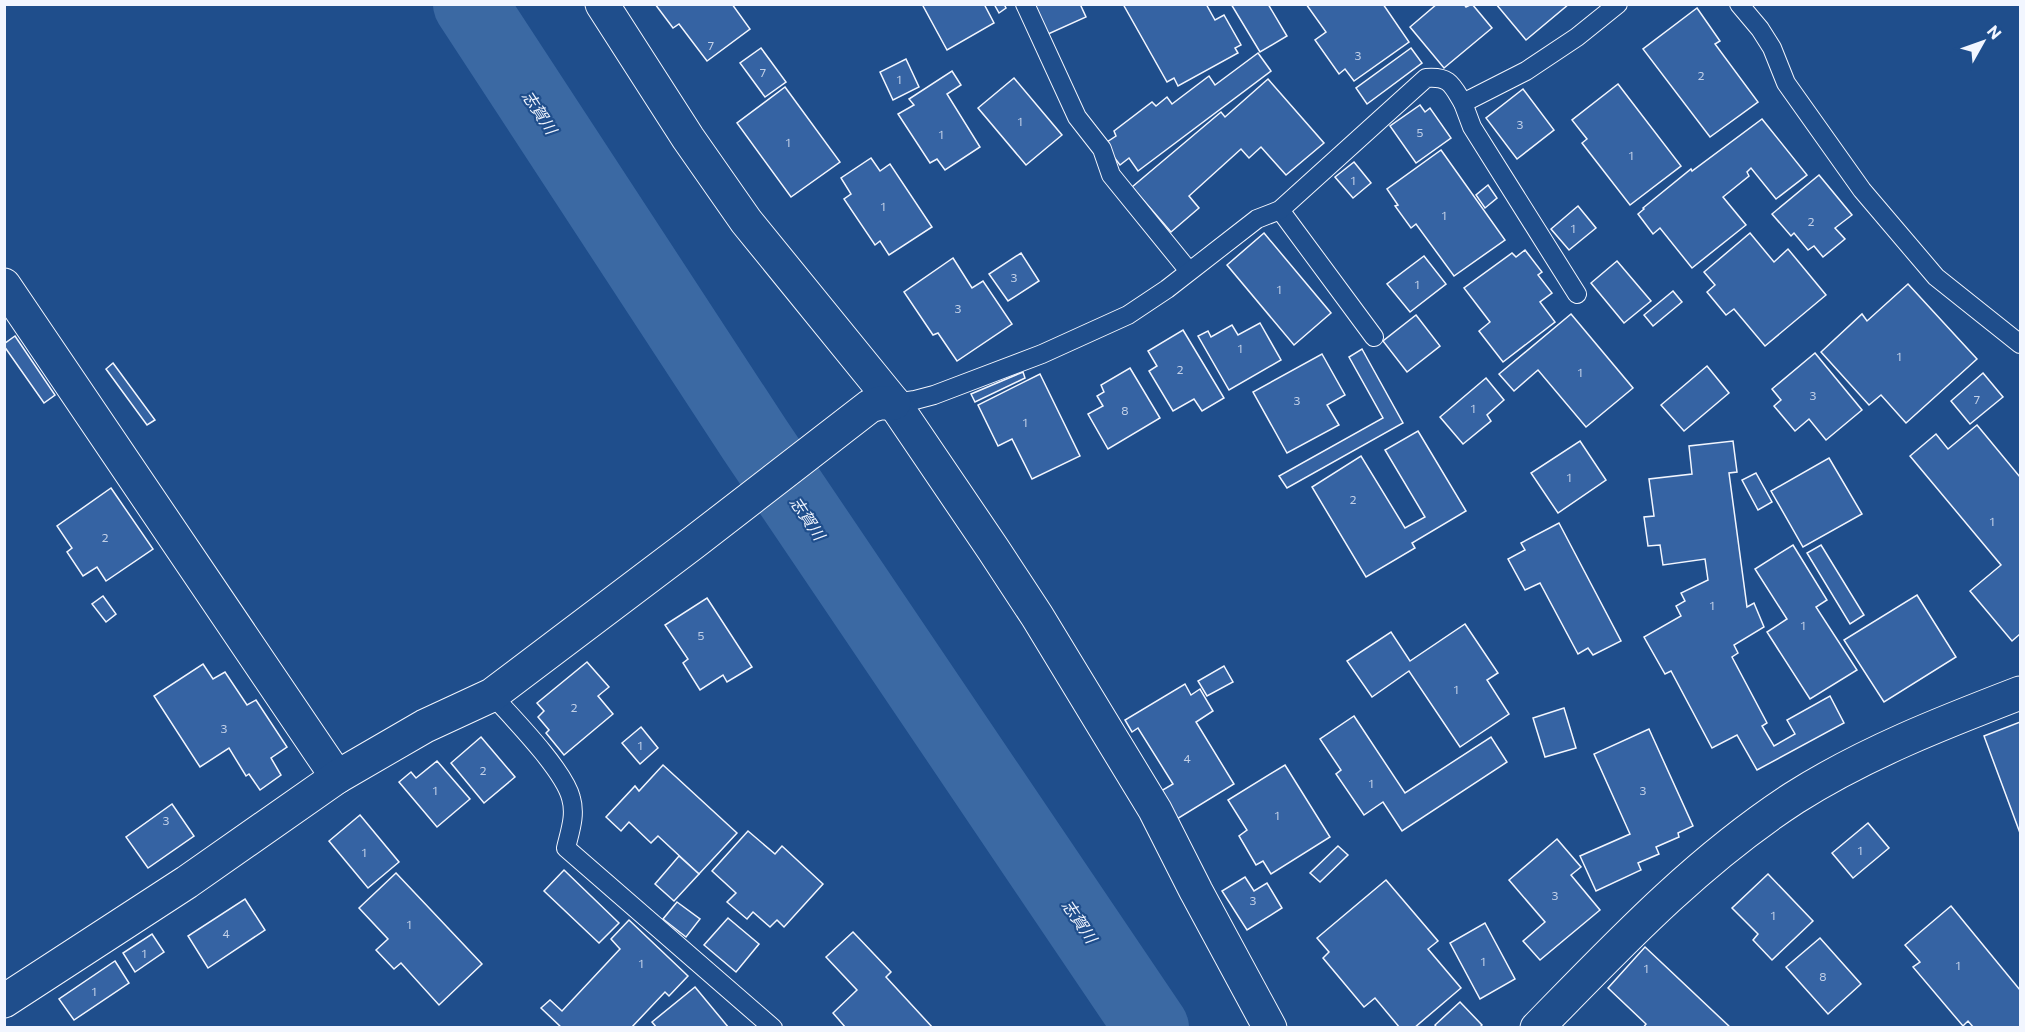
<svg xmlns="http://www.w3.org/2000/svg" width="2025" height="1032" font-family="Commissioner,'Noto Sans JP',sans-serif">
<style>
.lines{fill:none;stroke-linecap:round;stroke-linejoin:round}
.river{stroke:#3b69a3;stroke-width:74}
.building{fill:#3563a3;stroke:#f2f6ff;stroke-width:1.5}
.service-casing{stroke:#f2f6ff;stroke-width:20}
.minor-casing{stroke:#f2f6ff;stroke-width:35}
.tertiary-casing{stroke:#f2f6ff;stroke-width:35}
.service{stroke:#1f4e8c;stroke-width:18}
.minor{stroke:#1f4e8c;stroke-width:33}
.tertiary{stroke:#1f4e8c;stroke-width:33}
.labels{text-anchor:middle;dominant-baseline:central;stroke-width:4.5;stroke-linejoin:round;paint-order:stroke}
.number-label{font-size:12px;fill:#c3d1e8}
.water-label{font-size:16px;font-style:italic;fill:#f2f6ff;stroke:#1f4e8c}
</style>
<rect width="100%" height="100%" fill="#1f4e8c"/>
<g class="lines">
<polyline class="river" points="470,4 755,440 1152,1028"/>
</g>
<g class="building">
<polygon points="655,4 732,4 750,29 707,61 679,24 673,28"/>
<polygon points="922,4 984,4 994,23 947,50"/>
<polygon points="994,4 1004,4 1006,8 999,13"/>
<polygon points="1032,4 1080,4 1086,17 1046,35"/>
<polygon points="1123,4 1206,4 1215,20 1224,15 1241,45 1235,48 1238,53 1178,86 1174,78 1167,82"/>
<polygon points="1231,4 1268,4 1287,36 1260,52"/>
<polygon points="1306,4 1383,4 1409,42 1354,81 1345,69 1339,74 1315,40 1326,32"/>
<polygon points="1437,4 1464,4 1466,7 1472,4 1492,28 1444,68 1410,27"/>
<polygon points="1496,4 1569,4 1526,40"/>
<polygon points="1697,8 1720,41 1715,44 1758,102 1710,137 1643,49"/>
<polygon points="761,48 786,82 765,97 740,63"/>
<polygon points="1411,48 1422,63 1367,104 1356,88"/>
<polygon points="1258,53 1271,71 1138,171 1129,158 1120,165 1104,144 1116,136 1114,131 1152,102 1156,106 1167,97 1172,104 1209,76 1215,85"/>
<polygon points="906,59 919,87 893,100 880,72"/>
<polygon points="952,71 961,85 947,94 980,147 945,170 937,159 930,163 898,114 914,105 909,99"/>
<polygon points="1014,78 1062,135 1026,165 978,108"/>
<polygon points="1268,79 1324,143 1286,175 1261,147 1249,158 1241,149 1189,196 1199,208 1171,232 1132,187 1221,112 1225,117"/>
<polygon points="1618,84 1681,166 1630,205 1582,143 1587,139 1572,120"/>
<polygon points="785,87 840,162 791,197 737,123"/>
<polygon points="1523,89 1554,130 1517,159 1486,118"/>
<polygon points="1420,105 1425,112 1430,108 1451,138 1416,163 1390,126"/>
<polygon points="1762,119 1807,175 1776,199 1751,168 1747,172 1749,176 1723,197 1746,225 1692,268 1660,228 1653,234 1638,214 1644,209 1643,208 1691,169 1692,171"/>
<polygon points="1441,150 1505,240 1454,276 1416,224 1411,228 1395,206 1398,205 1387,189"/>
<polygon points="871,158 880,171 890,164 932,227 889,255 880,241 875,245 844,199 851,194 841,178"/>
<polygon points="1354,162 1371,183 1353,198 1335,177"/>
<polygon points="1819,175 1852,215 1835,228 1845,239 1823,257 1814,246 1808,250 1794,233 1791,236 1772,214"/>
<polygon points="1488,185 1497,198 1485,208 1476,195"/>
<polygon points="1578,206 1596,228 1569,250 1551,229"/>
<polygon points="1264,233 1331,313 1294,345 1227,265"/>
<polygon points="1750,233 1774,262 1788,249 1826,295 1765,346 1734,309 1726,315 1707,292 1715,285 1704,272"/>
<polygon points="1525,250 1542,272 1538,275 1552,293 1540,302 1555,322 1503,362 1479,331 1490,322 1464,288 1512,253 1516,257"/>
<polygon points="1021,253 1039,281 1008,301 989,274"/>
<polygon points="1424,256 1446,284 1410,312 1387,284"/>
<polygon points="953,258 972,288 983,281 1012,324 957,361 938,333 933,335 904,292"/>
<polygon points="1617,261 1651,301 1624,323 1591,283"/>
<polygon points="1908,284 1977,359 1906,423 1881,395 1869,405 1821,352 1862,314 1867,321"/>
<polygon points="1673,291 1682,302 1653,326 1644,315"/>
<polygon points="1571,314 1633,388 1586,427 1538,370 1514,391 1499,374"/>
<polygon points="1416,315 1440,346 1407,372 1383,341"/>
<polygon points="1260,323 1281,360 1229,390 1198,336 1208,331 1211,337 1232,325 1238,335"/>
<polygon points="1183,330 1224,398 1202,411 1194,399 1173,411 1149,371 1157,366 1148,351"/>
<polygon points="15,336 55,395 44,403 4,346 4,344"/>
<polygon points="1362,349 1403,423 1287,488 1279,476 1383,418 1349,357"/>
<polygon points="1815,353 1862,410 1826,440 1809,419 1795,431 1774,406 1781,400 1772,389"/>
<polygon points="1322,354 1345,395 1327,405 1339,425 1287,453 1253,392"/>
<polygon points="113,363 155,420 147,425 106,369"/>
<polygon points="1707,366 1729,393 1684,431 1661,405"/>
<polygon points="1130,368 1160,418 1108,449 1088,414 1103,406 1097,396 1104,392 1101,385"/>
<polygon points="1023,372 1025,378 975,402 971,394"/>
<polygon points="1983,373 2003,397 1970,424 1951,401"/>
<polygon points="1040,374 1080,456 1032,479 1012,439 998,446 978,405"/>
<polygon points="1486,378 1504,400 1487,415 1491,421 1463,444 1440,417"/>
<polygon points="1977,425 2020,477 2020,634 2012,641 1970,591 2001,565 1910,456 1936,434 1948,449"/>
<polygon points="1418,431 1466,511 1412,543 1415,548 1366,577 1312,487 1361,456 1405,528 1425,517 1385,450"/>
<polygon points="1580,441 1606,480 1558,513 1531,473"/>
<polygon points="1733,441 1737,472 1729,473 1747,607 1754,603 1764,627 1734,645 1738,653 1732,657 1767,723 1762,726 1774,746 1795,734 1787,720 1830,696 1844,723 1757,770 1737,735 1712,748 1671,671 1665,674 1644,637 1681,616 1676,606 1685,601 1681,593 1708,580 1705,559 1663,565 1660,545 1648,546 1644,517 1654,516 1649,479 1692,474 1689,446"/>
<polygon points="1829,458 1862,514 1803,547 1771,491"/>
<polygon points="1756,473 1772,502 1758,510 1742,480"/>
<polygon points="111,488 153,549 106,581 97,567 83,576 67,552 72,548 57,526"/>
<polygon points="1559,523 1621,641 1593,655 1588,648 1578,654 1540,583 1525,590 1508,559 1525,550 1521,543"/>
<polygon points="1793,545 1827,600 1816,607 1857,670 1810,699 1767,632 1787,619 1755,569"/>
<polygon points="1821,545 1864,615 1850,624 1807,553"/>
<polygon points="1917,595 1956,657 1884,702 1844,640"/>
<polygon points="103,596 116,614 106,622 92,604"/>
<polygon points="707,598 752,667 727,682 723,675 700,690 683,663 688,659 665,625"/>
<polygon points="1465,624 1498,673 1487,680 1509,714 1460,747 1409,671 1372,697 1347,661 1391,632 1410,661"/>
<polygon points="587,662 609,687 598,696 613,714 564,755 546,733 549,730 538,717 544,711 537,703"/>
<polygon points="203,664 213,679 225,672 247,705 256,700 287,747 271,758 281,775 260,790 249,774 246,776 229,748 200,767 154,696"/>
<polygon points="1224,666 1233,682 1207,696 1198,681"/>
<polygon points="1185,684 1191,695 1200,689 1213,711 1196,722 1234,784 1177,819 1161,791 1173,784 1138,728 1132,732 1125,720"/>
<polygon points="1564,708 1576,748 1545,757 1533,718"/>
<polygon points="1354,716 1405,793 1491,737 1507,762 1402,831 1383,802 1364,815 1336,774 1341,770 1320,739"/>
<polygon points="2020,722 2020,833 1984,736"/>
<polygon points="641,727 658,748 640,764 622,743"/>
<polygon points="1649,729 1693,826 1678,833 1679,837 1656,847 1659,854 1638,863 1641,870 1596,891 1580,856 1630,834 1594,754"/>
<polygon points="481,737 515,777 484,803 451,763"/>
<polygon points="437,761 470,799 437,827 399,782 411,772 416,778"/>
<polygon points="663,765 737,833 699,874 658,836 651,843 629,822 621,831 606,817 635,786 639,791"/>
<polygon points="1285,765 1330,837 1271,874 1263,861 1256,865 1239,836 1247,830 1228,800"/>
<polygon points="172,804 194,836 148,868 126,837"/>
<polygon points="360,815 399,862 368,888 329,841"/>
<polygon points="1868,823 1889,848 1853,878 1832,853"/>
<polygon points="748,831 775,854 782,846 823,884 784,927 777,920 770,927 753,912 747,919 727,902 736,893 712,871"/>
<polygon points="1557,839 1581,867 1571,875 1600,910 1540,960 1523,941 1545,922 1509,880"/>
<polygon points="1338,846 1348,855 1320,882 1310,873"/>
<polygon points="679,856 699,874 674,901 655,884"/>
<polygon points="564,870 619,923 599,943 544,891"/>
<polygon points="396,873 482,964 439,1005 401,963 394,969 376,950 388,939 359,908"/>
<polygon points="1768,874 1813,921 1772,960 1753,940 1758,934 1732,908"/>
<polygon points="1245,877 1254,891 1267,883 1282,908 1247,930 1222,891"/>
<polygon points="1386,880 1438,941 1428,949 1461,988 1414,1028 1400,1028 1375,998 1364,1007 1323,958 1329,952 1317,938"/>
<polygon points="245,899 265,930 208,968 188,936"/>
<polygon points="677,902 700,919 686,937 663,919"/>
<polygon points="1951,906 2020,990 2020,1028 1974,1028 1968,1021 1963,1026 1913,967 1920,962 1905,945"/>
<polygon points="728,918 759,944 736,972 704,945"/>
<polygon points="629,920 688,976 669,996 665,992 631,1028 562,1028 541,1008 550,1000 562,1011 620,949 611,939"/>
<polygon points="1485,923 1515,979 1480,999 1450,943"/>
<polygon points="853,932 891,972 886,977 933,1028 846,1028 833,1013 857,990 826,957"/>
<polygon points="152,934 164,952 135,972 123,953"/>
<polygon points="1820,938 1861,984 1828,1014 1786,967"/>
<polygon points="1645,947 1731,1028 1643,1028 1646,1024 1608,988"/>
<polygon points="115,961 129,983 74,1020 59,999"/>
<polygon points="695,987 729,1028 657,1028 652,1022"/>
<polygon points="1460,1002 1482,1025 1479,1028 1437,1028 1435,1025"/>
</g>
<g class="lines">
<g class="service-casing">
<g id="service">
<polyline points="1025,4 1077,117 1102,149 1111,175 1189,271"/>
<polyline points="1739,4 1760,29 1772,48 1786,83 1862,190 1936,277 2020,344"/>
<polyline points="1463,103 1472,127 1577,294"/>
<polyline points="1280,210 1374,337"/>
<path d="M894 403 915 400 934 395 1042 354 1128 315 1167 289 1257 219 1280 210 1426 78C1450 76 1452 85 1463 103L1526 71 1577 37 1618 4"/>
<path d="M492 695C512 717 564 770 571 798 576 815 570 831 566 848L773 1028"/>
</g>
</g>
<g class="minor-casing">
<g id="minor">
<polyline points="602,4 688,138 746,221 894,403 993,549 1037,616 1155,810 1196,891 1270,1028"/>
<polyline points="4,285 337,777"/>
<polyline points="4,1001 187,882 337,777 425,726 492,695 693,543 870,406 880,403 894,403"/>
</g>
</g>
<g class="tertiary-casing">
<path id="tertiary" d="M1537 1028C1618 945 1697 861 1794 798 1865 753 1942 723 2020 693"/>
</g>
<use href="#service" class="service"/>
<use href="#minor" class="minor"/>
<use href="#tertiary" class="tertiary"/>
</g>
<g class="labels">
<g class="number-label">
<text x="711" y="45">7</text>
<text x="1358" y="55">3</text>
<text x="763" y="72">7</text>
<text x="1701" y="75">2</text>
<text x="899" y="79">1</text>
<text x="1020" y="121">1</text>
<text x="1520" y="124">3</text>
<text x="1420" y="132">5</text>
<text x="941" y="134">1</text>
<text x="788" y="142">1</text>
<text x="1631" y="155">1</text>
<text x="1353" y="180">1</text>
<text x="883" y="206">1</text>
<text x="1444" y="215">1</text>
<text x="1811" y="221">2</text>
<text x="1573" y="228">1</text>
<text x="1014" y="277">3</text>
<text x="1417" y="284">1</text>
<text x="1279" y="289">1</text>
<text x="958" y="308">3</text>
<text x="1240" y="348">1</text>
<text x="1899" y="356">1</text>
<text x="1180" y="369">2</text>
<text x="1580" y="372">1</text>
<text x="1813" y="395">3</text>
<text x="1977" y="399">7</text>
<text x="1297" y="400">3</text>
<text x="1473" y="408">1</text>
<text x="1125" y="410">8</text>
<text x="1025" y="422">1</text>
<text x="1569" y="477">1</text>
<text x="1353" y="499">2</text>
<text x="1992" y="521">1</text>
<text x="105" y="537">2</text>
<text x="1712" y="605">1</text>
<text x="1803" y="625">1</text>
<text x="701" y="635">5</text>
<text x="1456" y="689">1</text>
<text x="574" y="707">2</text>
<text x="224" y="728">3</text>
<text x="640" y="745">1</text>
<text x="1187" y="758">4</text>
<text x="483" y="770">2</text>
<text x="1371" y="783">1</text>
<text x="435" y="790">1</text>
<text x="1643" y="790">3</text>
<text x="1277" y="815">1</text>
<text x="166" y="820">3</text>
<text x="1860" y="850">1</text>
<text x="364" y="852">1</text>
<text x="1555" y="895">3</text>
<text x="1253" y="900">3</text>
<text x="1773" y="915">1</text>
<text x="409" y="924">1</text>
<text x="226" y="933">4</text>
<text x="144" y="953">1</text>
<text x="1483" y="961">1</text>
<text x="641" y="963">1</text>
<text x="1958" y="965">1</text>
<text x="1646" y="968">1</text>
<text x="1823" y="976">8</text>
<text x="94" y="991">1</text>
</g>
<g class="water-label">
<text transform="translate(540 112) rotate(57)">志賀川</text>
<text transform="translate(808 518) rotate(56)">志賀川</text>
<text transform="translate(1080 921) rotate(56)">志賀川</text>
</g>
</g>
<rect width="2025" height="1032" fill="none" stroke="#f2f6ff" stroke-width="12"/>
<g transform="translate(1983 42) rotate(50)" stroke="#1f4e8c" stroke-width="4.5" paint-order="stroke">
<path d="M0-4.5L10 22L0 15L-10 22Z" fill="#f2f6ff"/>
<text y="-9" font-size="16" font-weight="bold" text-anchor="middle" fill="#f2f6ff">N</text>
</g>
</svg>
